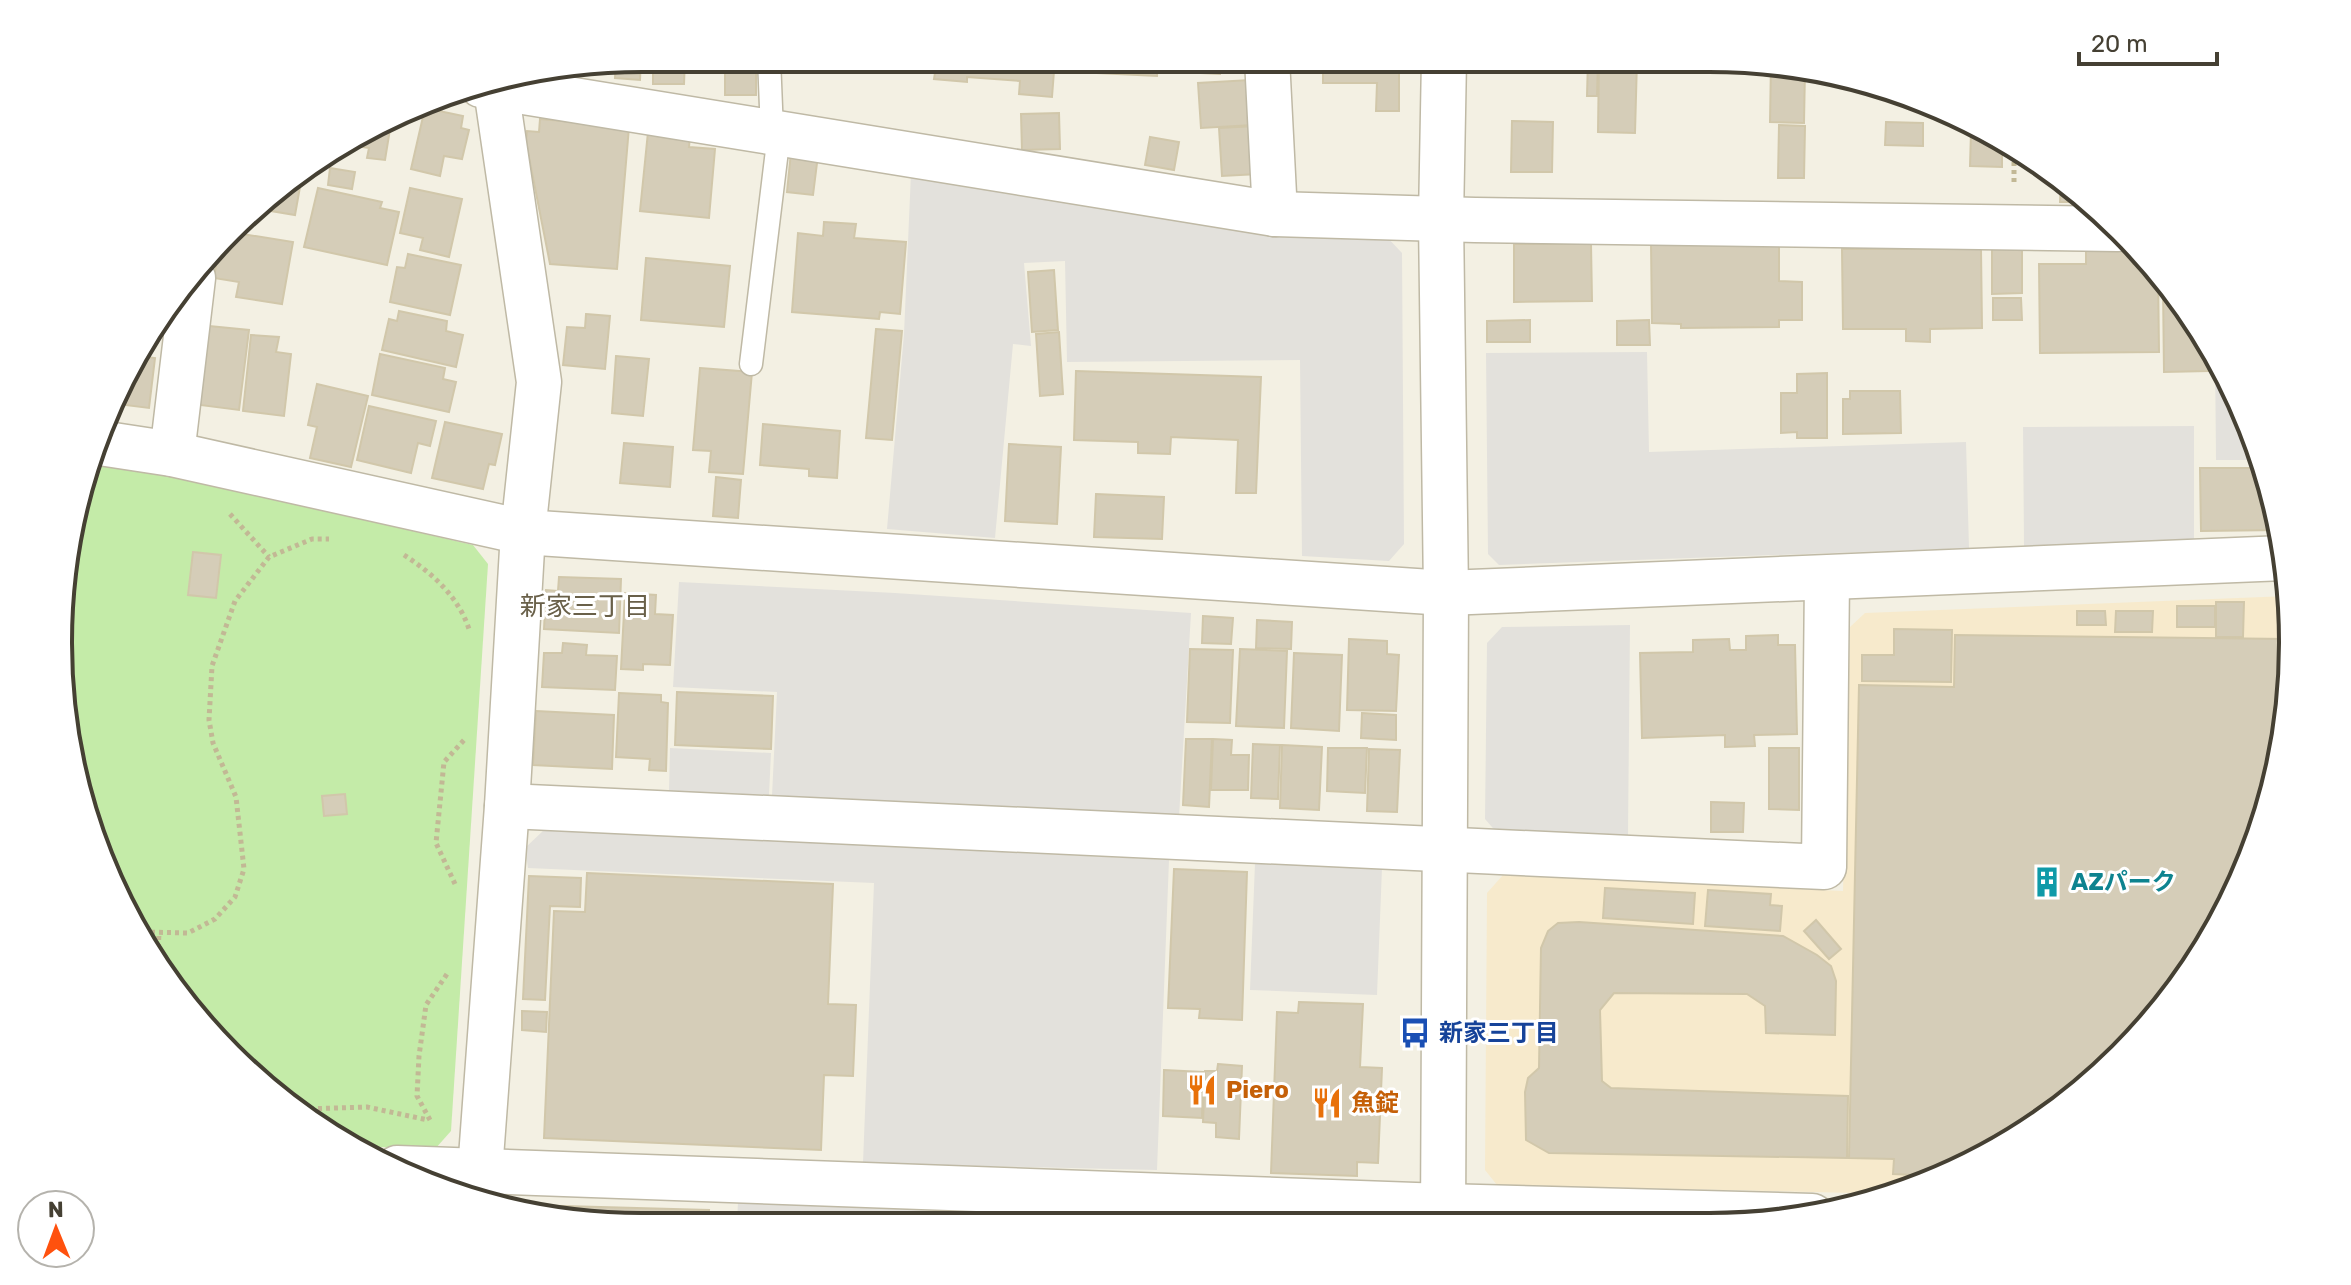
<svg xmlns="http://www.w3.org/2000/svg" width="2351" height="1285" font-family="Rubik,'Noto Sans JP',sans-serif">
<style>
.commercial{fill:#f7eacc}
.green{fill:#c4eba8}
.parking{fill:#e3e1dc}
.building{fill:#d5cdb8;stroke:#d1c7aa;stroke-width:2}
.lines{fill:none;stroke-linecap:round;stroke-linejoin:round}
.service-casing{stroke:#bfb9a5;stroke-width:25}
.minor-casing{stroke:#bfb9a5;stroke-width:47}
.tertiary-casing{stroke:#bfb9a5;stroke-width:47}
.path{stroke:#c2b895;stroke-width:5;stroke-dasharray:4 4;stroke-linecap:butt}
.service{stroke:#fff;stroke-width:22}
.minor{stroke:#fff;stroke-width:44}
.tertiary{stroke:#fff;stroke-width:44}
.labels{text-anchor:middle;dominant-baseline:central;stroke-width:6;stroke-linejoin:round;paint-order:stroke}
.culture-label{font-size:24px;font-weight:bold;fill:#0d838f;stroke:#fff;text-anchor:start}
.transit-label{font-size:24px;font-weight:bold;fill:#164399;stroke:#fff;text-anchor:start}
.food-label{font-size:24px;font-weight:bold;fill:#c56008;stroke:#fff;text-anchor:start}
.neighbourhood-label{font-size:26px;fill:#696049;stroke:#fff}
.rim{fill:none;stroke:#454033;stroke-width:4}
</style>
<rect width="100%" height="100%" fill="#f3f0e3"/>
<polygon class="commercial" points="2290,596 2288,718 2262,830 2215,934 2148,1028 2033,1129 1901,1194 1497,1185 1485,1170 1487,893 1503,875 1843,891 1850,627 1865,613"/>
<polygon class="green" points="91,463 171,475 473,545 488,564 451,1131 435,1149 347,1146 203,1028 103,867 59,681 78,492"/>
<g class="parking">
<polygon points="911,173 1386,236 1402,253 1404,544 1389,561 1302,556 1300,360 1067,362 1065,261 1024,263 1031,346 1013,344 995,538 887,529 904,334"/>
<polygon points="1647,352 1649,452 1966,442 1969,548 1499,565 1488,554 1486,353"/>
<polygon points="2215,355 2233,384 2261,460 2216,460"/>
<polygon points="2194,426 2194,542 2024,547 2023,427"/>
<polygon points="679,582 895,593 1191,613 1179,817 772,796 777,692 673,687"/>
<polygon points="1630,625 1628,836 1498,834 1485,819 1487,643 1502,627"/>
<polygon points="670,748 771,753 769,795 669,791"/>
<polygon points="544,830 1169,860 1157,1170 863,1163 874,883 528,868 525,848"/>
<polygon points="1255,863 1382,868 1377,995 1250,990"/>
<polygon points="738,1201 1379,1223 737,1225"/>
</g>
<g class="building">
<polygon points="641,58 640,80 615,78 616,62"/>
<polygon points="653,58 685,58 684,84 653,84"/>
<polygon points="855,58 1055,58 1052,97 1019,94 1020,81 967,77 967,82 934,79 935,73 878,69 879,60"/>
<polygon points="1077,58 1158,59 1157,76 1077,72"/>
<rect x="725" y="59" width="31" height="36"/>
<polygon points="1162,59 1246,59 1221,59 1220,74 1161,71"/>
<polygon points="1323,59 1399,59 1399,111 1376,111 1377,83 1323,83"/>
<polygon points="1588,59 1598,59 1597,96 1587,96"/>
<polygon points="1599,59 1637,60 1635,133 1598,132"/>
<polygon points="1741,59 1741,62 1652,60 1652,59"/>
<polygon points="1771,63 1805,69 1804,123 1770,122"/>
<polygon points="1250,80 1253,125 1201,128 1198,83"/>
<polygon points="425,108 463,116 461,128 469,130 462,159 444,156 440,176 411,169"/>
<polygon points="1059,113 1060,149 1022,150 1021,114"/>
<polygon points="540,119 629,127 617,269 550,264 526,142 527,131 539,132"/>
<polygon points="1512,121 1553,122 1552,172 1511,172"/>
<polygon points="1886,122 1923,123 1923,146 1885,145"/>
<polygon points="391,123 385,160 367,158 369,148 349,145"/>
<polygon points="1779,125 1805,126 1804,178 1778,178"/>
<polygon points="1256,126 1258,174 1222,176 1219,128"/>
<polygon points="648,132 690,136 689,147 715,149 709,218 640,211"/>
<polygon points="1971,132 1991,132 2002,138 2002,167 1970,166"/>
<polygon points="1150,137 1179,142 1174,170 1145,165"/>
<polygon points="791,152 818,155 813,195 787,192"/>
<polygon points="330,168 355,172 352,189 328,185"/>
<polygon points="303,170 295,215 259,209 286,179"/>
<polygon points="2061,179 2093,202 2060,202"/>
<polygon points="318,188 382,202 380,208 399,212 387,265 304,247"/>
<polygon points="410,188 462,199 449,257 420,250 423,238 400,233"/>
<polygon points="824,222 856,224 854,238 906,242 900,314 880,312 879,319 792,312 798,233 823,236"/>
<polygon points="236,233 293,242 282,304 236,297 239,282 214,278 218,252"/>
<polygon points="1779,241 1779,281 1802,282 1802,320 1779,320 1779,327 1681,328 1681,324 1652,323 1651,243"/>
<polygon points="1514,244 1591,244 1592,301 1514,302"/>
<polygon points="1842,249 1981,249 1982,328 1930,329 1930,342 1906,341 1906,329 1843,329"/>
<polygon points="1992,249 2022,249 2022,293 1992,294"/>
<polygon points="2133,250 2133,264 2150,263 2158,272 2159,352 2040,353 2039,264 2086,264 2086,251"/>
<polygon points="408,254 461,265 450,315 390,302 397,267 405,268"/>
<polygon points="646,258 730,266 724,327 641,320"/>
<polygon points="1054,270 1058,330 1032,332 1028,272"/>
<polygon points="2163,286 2172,286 2208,345 2208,371 2164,372"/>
<polygon points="1993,298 2021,298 2022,320 1993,320"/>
<polygon points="399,311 447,321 446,331 463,335 456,367 382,350 389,319 397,321"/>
<polygon points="586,314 610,316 605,369 563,365 567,327 585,328"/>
<polygon points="1530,320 1530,342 1487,342 1487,321"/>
<polygon points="1649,320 1650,345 1617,345 1617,321"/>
<polygon points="209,326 249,330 239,410 200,405"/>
<polygon points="876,329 902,331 892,440 866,438"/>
<polygon points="1059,332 1063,394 1040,396 1036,334"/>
<polygon points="251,335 279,337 276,352 291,354 284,416 243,411"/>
<polygon points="380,354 445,368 443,379 456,382 449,412 372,395"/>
<polygon points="139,356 155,358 149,408 125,405 126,395 122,394"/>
<polygon points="616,356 649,359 643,416 612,413"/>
<polygon points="700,368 752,372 743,474 709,472 711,451 693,450"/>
<polygon points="1076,371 1261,377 1256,493 1236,493 1238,440 1171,437 1170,454 1138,453 1138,442 1074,440"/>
<polygon points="1827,373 1827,438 1797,438 1797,432 1781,433 1781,393 1797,393 1797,374"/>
<polygon points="317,384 368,396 351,467 310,458 317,427 308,425"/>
<polygon points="1850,391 1900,391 1901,433 1843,434 1843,399 1850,399"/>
<polygon points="369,406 436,421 430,446 418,443 411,473 357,460"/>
<polygon points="445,422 502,434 495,465 489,464 483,489 432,478"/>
<polygon points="763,424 840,431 837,478 809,476 809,469 760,465"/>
<polygon points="624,443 673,447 670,487 620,483"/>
<polygon points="1009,444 1061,447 1057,524 1005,521"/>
<polygon points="2200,468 2264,468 2273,491 2280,530 2201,531"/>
<polygon points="716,477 741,480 738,518 713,516"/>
<polygon points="1096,494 1164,497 1162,539 1094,537"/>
<polygon points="193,552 221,555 216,598 188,595"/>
<polygon points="559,577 621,579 619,633 544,629 546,590 558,591"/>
<polygon points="625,593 656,595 655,614 673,615 670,665 643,664 643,670 621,669"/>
<polygon points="2216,602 2244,602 2243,637 2216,637"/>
<rect x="2177" y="606" width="38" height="21"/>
<polygon points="2077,611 2105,611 2106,625 2077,625"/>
<polygon points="2116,611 2153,611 2152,632 2115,632"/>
<polygon points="1203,616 1233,618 1231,644 1202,643"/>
<polygon points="1257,620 1292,622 1291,649 1256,648"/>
<polygon points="1894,629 1952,630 1951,682 1862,681 1862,655 1894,655"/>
<polygon points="1778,635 1778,645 1795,645 1797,734 1754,735 1755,746 1725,747 1725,735 1642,738 1640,653 1693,652 1693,640 1729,639 1730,650 1746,650 1746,636"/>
<polygon points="1955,635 2291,639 2288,718 2262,830 2215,934 2148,1028 2033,1129 1937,1176 1893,1174 1894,1159 1849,1158 1859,685 1954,687"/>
<polygon points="1349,639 1387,641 1387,654 1399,655 1396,711 1347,710"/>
<polygon points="563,643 587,645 586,655 617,656 615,690 542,687 544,653 562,653"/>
<polygon points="1190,649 1233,650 1230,723 1187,722"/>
<polygon points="1240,649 1287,651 1284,728 1236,726"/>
<polygon points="1294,653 1342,655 1339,731 1291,728"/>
<polygon points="677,692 773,696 771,749 675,745"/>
<polygon points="619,693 661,695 661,702 668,703 666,771 649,770 650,759 616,757"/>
<polygon points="536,711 614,715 612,769 533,765"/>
<polygon points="1362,713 1396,715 1396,740 1361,738"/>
<polygon points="1186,739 1212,739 1209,807 1183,805"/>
<polygon points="1213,739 1232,740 1231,755 1249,755 1248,790 1211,790"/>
<polygon points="1253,744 1280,745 1278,799 1251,798"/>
<polygon points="1282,745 1322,747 1319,810 1280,808"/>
<polygon points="1328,748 1367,748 1365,793 1327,791"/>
<polygon points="1769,748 1799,748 1799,810 1769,809"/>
<polygon points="1369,749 1400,750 1397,812 1367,811"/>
<polygon points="345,794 347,814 324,816 322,796"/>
<polygon points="1711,802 1744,803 1743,832 1711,832"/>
<polygon points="1174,869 1247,872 1242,1020 1199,1018 1200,1009 1168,1008"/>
<polygon points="587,873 833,884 828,1004 856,1005 853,1076 824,1075 821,1150 544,1138 554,911 585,912"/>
<polygon points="529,876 581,878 580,907 550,906 545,1000 523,999"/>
<polygon points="1605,888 1695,893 1693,924 1603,918"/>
<polygon points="1708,890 1771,894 1770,905 1782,906 1780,931 1705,926"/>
<polygon points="1816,920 1841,949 1829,959 1804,931"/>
<polygon points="1579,922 1783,936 1817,955 1831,966 1836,981 1835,1035 1766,1033 1765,1006 1747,994 1614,993 1600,1010 1602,1081 1611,1088 1848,1096 1847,1158 1549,1153 1526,1140 1525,1092 1528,1078 1539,1068 1541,948 1548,931 1558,923"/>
<polygon points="1299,1002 1363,1004 1360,1067 1382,1068 1378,1163 1357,1162 1357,1176 1271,1173 1277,1012 1298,1013"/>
<polygon points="522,1011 547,1012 546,1032 522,1030"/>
<polygon points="1218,1064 1242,1066 1239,1139 1216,1137 1216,1123 1203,1122 1205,1071 1217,1071"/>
<polygon points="1164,1070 1203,1072 1202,1118 1163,1116"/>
<polygon points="527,1205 709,1210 708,1225 605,1226 527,1213"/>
</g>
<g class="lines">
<g class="service-casing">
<g id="service">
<polyline points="769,58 772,132"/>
<polyline points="751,364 779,134"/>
</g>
</g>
<g class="minor-casing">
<g id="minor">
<polyline points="1267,59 1275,214"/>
<polyline points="481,85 1275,214 1475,220 2118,229"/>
<polyline points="100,443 172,454 523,532 1446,593 2284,558"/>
<polyline points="172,454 193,278"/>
<polyline points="507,806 1824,867 1827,578"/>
<polyline points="397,1168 1443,1206 1812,1216"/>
<polyline points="478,1198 507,806 523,532 539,382 495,82"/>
</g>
</g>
<g class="tertiary-casing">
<polyline id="tertiary" points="1443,1223 1446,593 1441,219 1444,59"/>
</g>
<g class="path">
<polyline points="2014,146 2014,185"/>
<polyline points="230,514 269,557"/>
<path d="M404 555C432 573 458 596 469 629"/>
<polyline points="455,884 436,843 444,762 465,739"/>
<polyline points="143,932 188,933 215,919 235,897 244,869 236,797 213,743 209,720 212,666 235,601 269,557 312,539 329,539"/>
<polyline points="158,956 159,932"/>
<polyline points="302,1109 367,1107 428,1120"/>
<polyline points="430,1120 417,1096 419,1056 426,1005 447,974"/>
</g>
<use href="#service" class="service"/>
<use href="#minor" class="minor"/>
<use href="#tertiary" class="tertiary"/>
</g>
<defs>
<g id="building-bare" transform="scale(2.4)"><path d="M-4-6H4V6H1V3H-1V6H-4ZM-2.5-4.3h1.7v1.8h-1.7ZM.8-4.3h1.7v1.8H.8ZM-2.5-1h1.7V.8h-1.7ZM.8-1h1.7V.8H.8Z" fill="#0f9aa8" stroke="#fff" stroke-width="2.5" paint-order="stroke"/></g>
<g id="bus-bare" transform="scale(2.4)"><path d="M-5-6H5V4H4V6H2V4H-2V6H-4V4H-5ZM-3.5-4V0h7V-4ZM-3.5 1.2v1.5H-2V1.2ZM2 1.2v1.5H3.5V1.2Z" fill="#1a4fb4" stroke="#fff" stroke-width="2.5" paint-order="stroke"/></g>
<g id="restaurant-bare" transform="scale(2.4)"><path d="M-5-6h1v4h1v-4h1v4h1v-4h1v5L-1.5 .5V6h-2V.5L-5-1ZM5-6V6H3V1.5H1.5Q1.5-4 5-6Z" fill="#e8710a" stroke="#fff" stroke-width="2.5" paint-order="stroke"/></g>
</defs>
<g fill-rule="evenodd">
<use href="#building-bare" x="2047" y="882"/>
<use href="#bus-bare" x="1415" y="1033"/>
<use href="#restaurant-bare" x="1202" y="1090"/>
<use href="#restaurant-bare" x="1327" y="1103"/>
</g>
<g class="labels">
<g class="culture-label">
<text x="2071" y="882">AZパーク</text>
</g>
<g class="transit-label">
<text x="1439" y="1033">新家三丁目</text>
</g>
<g class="food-label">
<text x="1226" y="1090">Piero</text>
<text x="1351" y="1103">魚錠</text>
</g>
<g class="neighbourhood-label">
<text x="585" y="606">新家三丁目</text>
</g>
</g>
<path d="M0 0H2351V1285H0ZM642 72H1709A570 570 0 0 1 2279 642V643A570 570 0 0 1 1709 1213H642A570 570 0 0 1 72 643V642A570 570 0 0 1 642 72Z" fill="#fff" fill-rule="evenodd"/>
<path class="rim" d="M642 72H1709A570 570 0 0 1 2279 642V643A570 570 0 0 1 1709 1213H642A570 570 0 0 1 72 643V642A570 570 0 0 1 642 72Z"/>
<g transform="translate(56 1229) rotate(359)"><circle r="38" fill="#ffffff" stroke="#b5b3ad" stroke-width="2"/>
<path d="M0-6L14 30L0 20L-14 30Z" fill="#ff510e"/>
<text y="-12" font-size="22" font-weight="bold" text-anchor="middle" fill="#454033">N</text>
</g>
<path d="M2079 52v12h138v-12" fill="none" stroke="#454033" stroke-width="4"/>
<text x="2091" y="52" font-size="24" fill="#454033" stroke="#ffffff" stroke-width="6" paint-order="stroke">20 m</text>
</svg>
